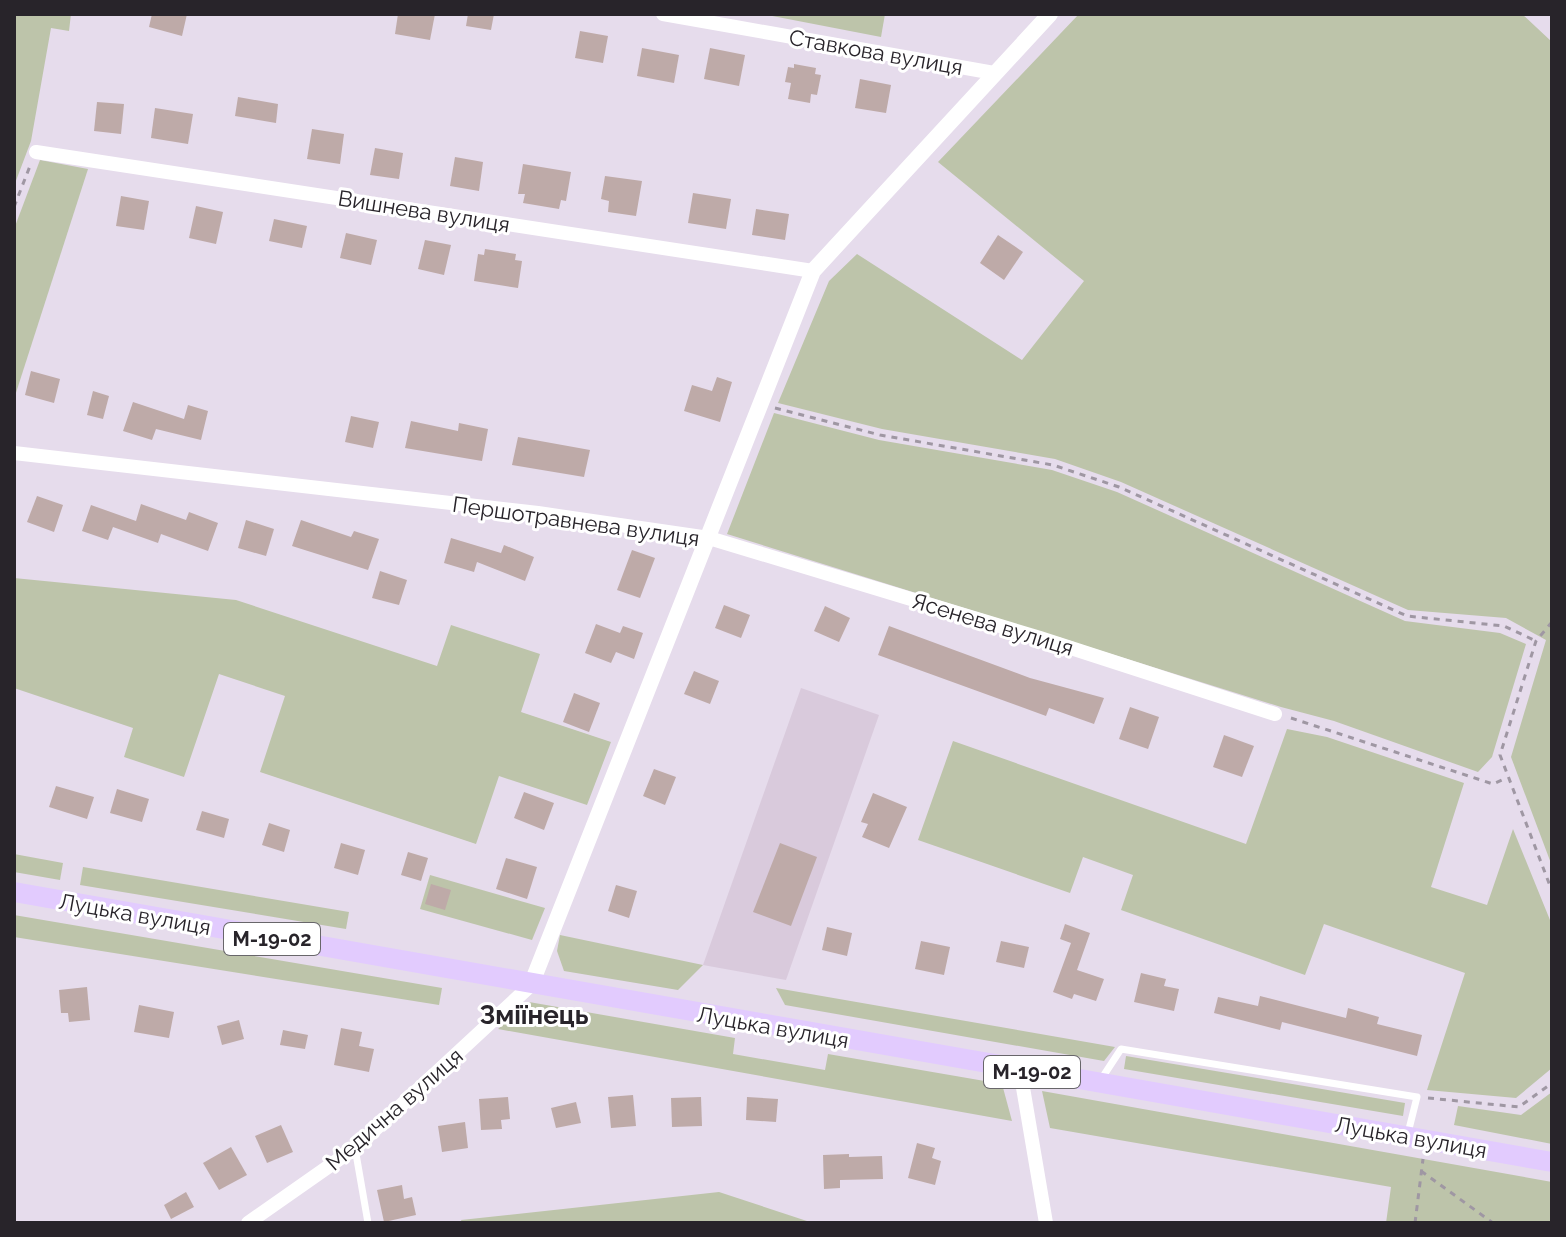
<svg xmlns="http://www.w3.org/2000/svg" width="1566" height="1237" font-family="Raleway,sans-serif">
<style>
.commercial{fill:#d9cadc}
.green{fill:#bdc4aa}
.building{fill:#beaaa8}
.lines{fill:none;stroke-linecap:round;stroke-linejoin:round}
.path{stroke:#9f97a3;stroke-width:3;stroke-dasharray:6 6;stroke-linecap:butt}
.service{stroke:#fff;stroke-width:7}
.minor{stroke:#fff;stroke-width:14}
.tertiary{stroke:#fff;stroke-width:16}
.primary{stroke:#e2cbfe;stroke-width:20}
.labels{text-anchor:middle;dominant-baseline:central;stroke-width:6;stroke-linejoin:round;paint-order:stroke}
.shield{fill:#fff;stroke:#68666a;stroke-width:2}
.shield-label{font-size:20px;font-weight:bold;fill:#28242a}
.street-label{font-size:22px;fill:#28242a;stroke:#fff}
.quarter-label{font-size:26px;font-weight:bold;fill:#28242a;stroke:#fff}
</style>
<rect width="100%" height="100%" fill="#e6dcec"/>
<polygon class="commercial" points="801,688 879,715 786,980 703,965"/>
<g class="green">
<polygon points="14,14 71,14 69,31 51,28 31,141 14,186"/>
<polygon points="762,14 885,14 881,37"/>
<polygon points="1079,14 1522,14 1552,42 1552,866 1511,757 1546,640 1506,618 1408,610 1121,482 1055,459 882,429 778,403 829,281 857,254 1022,360 1084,281 938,162"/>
<polygon points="40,160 88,169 14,399 14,229"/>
<polygon points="774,413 879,440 1052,470 1117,492 1405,621 1500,633 1526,644 1492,757 1478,772 1334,721 1281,707 727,534"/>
<polygon points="14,578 236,600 437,666 451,625 540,654 521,712 611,742 587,805 499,776 476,844 260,772 285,696 219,674 184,777 124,757 133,728 14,688"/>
<polygon points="1287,729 1327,737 1464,783 1431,887 1487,905 1513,829 1552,925 1552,1068 1516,1098 1427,1090 1465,973 1324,924 1305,975 1121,910 1133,875 1083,857 1070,893 918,840 953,741 1246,844"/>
<polygon points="14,854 63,863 60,880 14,872"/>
<polygon points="83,867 349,912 346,929 80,885"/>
<polygon points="430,875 545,908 532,940 420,909"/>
<polygon points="14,915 442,988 439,1005 14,937"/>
<polygon points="560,935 703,965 678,990 564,971 557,951"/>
<polygon points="776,988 1115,1047 1104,1061 785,1005"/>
<polygon points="529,1002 735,1038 733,1054 825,1070 828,1054 1002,1084 1012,1121 498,1029"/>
<polygon points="1126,1056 1405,1103 1403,1116 1124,1069"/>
<polygon points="1042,1091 1552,1182 1552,1223 1386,1223 1391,1187 1050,1128"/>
<polygon points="1552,1092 1552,1144 1454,1125 1458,1106 1521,1115"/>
<polygon points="719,1192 813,1223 462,1223 461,1220"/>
</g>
<g class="building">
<polygon points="152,14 187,14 182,36 149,27"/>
<polygon points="398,14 435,14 430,40 395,34"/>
<polygon points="468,14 494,14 491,30 466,26"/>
<polygon points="580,31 608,36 603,63 575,58"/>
<polygon points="642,48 679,55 674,83 637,76"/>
<polygon points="710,48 745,55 739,86 704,79"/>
<polygon points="794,64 816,68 815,74 821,75 817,95 811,94 810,103 788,99 791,83 785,82 788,67 794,68"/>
<polygon points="860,79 891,85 886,113 855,108"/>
<polygon points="238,97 278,104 276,123 235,116"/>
<polygon points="97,102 124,104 121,134 94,131"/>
<polygon points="155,108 193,114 188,144 151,138"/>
<polygon points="312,129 344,134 340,164 307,159"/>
<polygon points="375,148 403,153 399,179 370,175"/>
<polygon points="455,157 483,162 479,191 450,186"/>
<polygon points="523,164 571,172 566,201 561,200 559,209 523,203 525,194 518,194"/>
<polygon points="605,176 642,181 636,216 608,212 609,201 601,199"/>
<polygon points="693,193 731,199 726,229 688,223"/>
<polygon points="121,196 149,201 144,230 116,226"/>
<polygon points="196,206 223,212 216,244 189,238"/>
<polygon points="756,209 789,214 785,240 752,235"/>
<polygon points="274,219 307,226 302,248 269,241"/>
<polygon points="346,233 377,240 371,265 340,258"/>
<polygon points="998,235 1023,252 1004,280 980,263"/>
<polygon points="425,240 451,245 444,275 418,269"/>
<polygon points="485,249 516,254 515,260 522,261 518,288 474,281 478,254 484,255"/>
<polygon points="31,371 60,379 54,403 25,395"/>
<polygon points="717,377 732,382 720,422 684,411 692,385 712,391"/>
<polygon points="93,391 109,396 103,419 87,415"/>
<polygon points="133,402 184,419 188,405 208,411 201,440 156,429 152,440 123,431"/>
<polygon points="351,416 379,422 373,448 345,442"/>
<polygon points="411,421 458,431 459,423 488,429 482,461 405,448"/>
<polygon points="518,437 590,450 584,477 512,465"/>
<polygon points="37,496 63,505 54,532 27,522"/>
<polygon points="141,504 186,520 189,512 218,523 208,551 161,534 158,543 113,527 108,540 82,531 91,505 136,521"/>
<polygon points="246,520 274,529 266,556 238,548"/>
<polygon points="301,520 351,537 354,531 379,539 368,570 292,546"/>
<polygon points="451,538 501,553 504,545 534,557 525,581 477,562 474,572 444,563"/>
<polygon points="632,550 655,558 640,598 617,590"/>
<polygon points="380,571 407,580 399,605 372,598"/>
<polygon points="724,605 750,615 741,638 715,628"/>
<polygon points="825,606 850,618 839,642 814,631"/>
<polygon points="596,624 620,633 623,626 643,633 634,659 616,652 611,663 585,653"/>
<polygon points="889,626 1030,678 1104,698 1094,724 1049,708 1046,716 878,655"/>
<polygon points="694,671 719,681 710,704 684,694"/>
<polygon points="574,693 600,703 589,732 563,722"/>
<polygon points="1130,707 1159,717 1148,749 1119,739"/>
<polygon points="1224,735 1254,746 1242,777 1213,767"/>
<polygon points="654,769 676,777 665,805 643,796"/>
<polygon points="56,786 94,797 87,819 49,807"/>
<polygon points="117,789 149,799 142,822 110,813"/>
<polygon points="524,792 554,803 544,830 514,818"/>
<polygon points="873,793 907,807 889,848 862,837 868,824 861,822"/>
<polygon points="202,811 229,819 224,838 196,830"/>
<polygon points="269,823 290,830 284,852 262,845"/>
<polygon points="341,843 365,850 358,875 334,868"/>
<polygon points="780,843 817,857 791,926 753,912"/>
<polygon points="408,852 428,858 421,881 401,875"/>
<polygon points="506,858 537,867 527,899 496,889"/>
<polygon points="431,884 451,890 445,910 425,904"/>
<polygon points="616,885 637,891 629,918 608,911"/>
<polygon points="1065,924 1090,933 1077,970 1104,979 1096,1001 1074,994 1072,999 1053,992 1071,943 1060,939"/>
<polygon points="827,927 852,933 847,956 822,950"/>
<polygon points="921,941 950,947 944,975 915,969"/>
<polygon points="1001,941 1029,947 1024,968 996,962"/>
<polygon points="1141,973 1166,979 1164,986 1179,989 1174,1011 1134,1002"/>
<polygon points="87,987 90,1020 69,1022 68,1013 61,1013 59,990"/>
<polygon points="1260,996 1346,1018 1348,1008 1379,1017 1377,1024 1422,1035 1417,1056 1282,1022 1280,1030 1214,1013 1218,997 1258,1006"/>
<polygon points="139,1005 174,1012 169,1038 134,1032"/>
<polygon points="239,1020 244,1039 222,1045 217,1026"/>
<polygon points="341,1028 362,1032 359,1046 374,1049 369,1072 334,1065"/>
<polygon points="283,1030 308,1035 305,1049 280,1045"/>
<polygon points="633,1095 636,1126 611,1128 608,1097"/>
<polygon points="508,1097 510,1119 501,1120 502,1129 481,1130 479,1099"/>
<polygon points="701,1097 702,1126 672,1127 671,1098"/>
<polygon points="747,1097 778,1099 776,1122 746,1120"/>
<polygon points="576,1102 581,1123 556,1128 551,1108"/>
<polygon points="465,1122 468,1148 442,1152 438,1126"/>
<polygon points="281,1125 293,1152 267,1163 255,1136"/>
<polygon points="917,1143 935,1148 932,1158 941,1161 935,1185 908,1178"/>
<polygon points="231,1147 247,1175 219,1190 203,1163"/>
<polygon points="849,1154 849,1157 882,1156 883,1179 840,1180 840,1188 824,1189 823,1155"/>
<polygon points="402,1185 404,1199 412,1197 416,1215 384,1222 377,1190"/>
<polygon points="186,1192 194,1207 171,1219 164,1205"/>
</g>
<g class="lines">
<g class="path">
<polyline points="14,207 30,166"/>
<polyline points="775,408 880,435 1053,465 1119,487 1407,616 1504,626 1536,641"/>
<polyline points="1552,622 1536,641 1500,755 1552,891"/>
<polyline points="1291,718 1493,784 1506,778"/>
<polyline points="1428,1098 1519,1107 1552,1083"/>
<polyline points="1421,1171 1493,1223"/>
<polyline points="1415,1223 1423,1159"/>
</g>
<g class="service">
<polyline points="1100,1081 1121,1049 1417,1097 1408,1133"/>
<polyline points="355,1148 368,1223"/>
</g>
<g class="minor">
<polyline points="663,14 994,73"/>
<polyline points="36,152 813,271"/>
<polyline points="14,453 538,513 709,538 1040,638 1275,714"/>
<polyline points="1020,1070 1046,1223"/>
<polyline points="248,1223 355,1148 531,985"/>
</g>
<polyline class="tertiary" points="531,985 813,271 1050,14"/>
<polyline class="primary" points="14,892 1552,1162"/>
</g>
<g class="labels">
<g class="shield">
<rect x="224" y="923" width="96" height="32" rx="6"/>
<rect x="984" y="1056" width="96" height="32" rx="6"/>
</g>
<g class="shield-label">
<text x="272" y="939">М-19-02</text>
<text x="1032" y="1072">М-19-02</text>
</g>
<g class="street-label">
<text transform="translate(876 52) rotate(10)">Ставкова вулиця</text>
<text transform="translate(424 211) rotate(9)">Вишнева вулиця</text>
<text transform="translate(576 521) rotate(8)">Першотравнева вулиця</text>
<text transform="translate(993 624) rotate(17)">Ясенева вулиця</text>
<text transform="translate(135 914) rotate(10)">Луцька вулиця</text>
<text transform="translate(773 1027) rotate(10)">Луцька вулиця</text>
<text transform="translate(394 1109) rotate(-41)">Медична вулиця</text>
<text transform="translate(1411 1137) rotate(10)">Луцька вулиця</text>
</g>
<g class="quarter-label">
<text x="534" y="1015">Зміїнець</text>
</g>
</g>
<rect width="1566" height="1237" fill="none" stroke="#28242a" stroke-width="32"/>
</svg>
